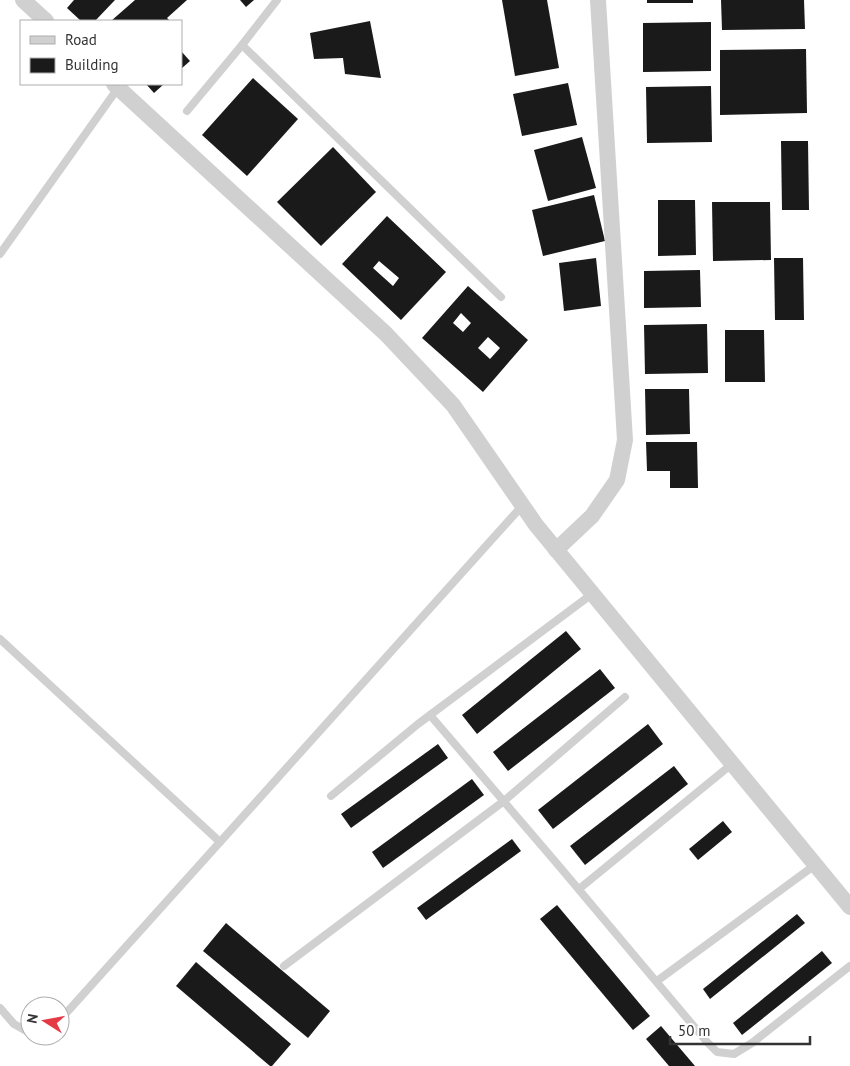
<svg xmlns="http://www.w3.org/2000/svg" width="850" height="1066" font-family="'PT Sans',sans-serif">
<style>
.building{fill:#1a1a1a;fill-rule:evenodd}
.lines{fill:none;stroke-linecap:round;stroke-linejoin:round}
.service{stroke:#d0d0d0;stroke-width:8}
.minor{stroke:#d0d0d0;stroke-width:16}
</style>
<rect width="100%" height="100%" fill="#fff"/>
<g class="building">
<polygon points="74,0 115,0 95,21 81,21 67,8"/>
<polygon points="135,0 187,0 167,18 170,21 111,21"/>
<polygon points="240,0 254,0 246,7"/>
<polygon points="502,0 547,0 559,68 515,76"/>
<rect x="647" y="0" width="46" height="3"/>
<polygon points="721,0 804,0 805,29 722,30"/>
<polygon points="370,21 381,78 345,74 343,58 314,59 310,33"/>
<polygon points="711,22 711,71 643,72 643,23"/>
<polygon points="806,49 807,113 720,115 720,50"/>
<polygon points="181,51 190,61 181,69"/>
<polygon points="253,78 298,119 247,176 202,135"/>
<polygon points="568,83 577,125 522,136 513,94"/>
<polygon points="146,84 164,84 154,93"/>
<polygon points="711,86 712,142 647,143 646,87"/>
<polygon points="582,137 596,188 548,201 534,150"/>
<polygon points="781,141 808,141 809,210 782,210"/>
<polygon points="333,147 376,192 321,246 277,202"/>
<polygon points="594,195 605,241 543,256 532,210"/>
<polygon points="658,200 695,200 696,255 658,256"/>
<polygon points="712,202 770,202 771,260 713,261"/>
<path d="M387 216 446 272 401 320 342 264ZM379 261 399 278 393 286 373 268Z"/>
<polygon points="596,258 601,306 564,311 559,263"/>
<polygon points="774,258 803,258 804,320 775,320"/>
<polygon points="700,270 701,307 644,308 644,271"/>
<path d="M468 286 528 340 483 392 422 338ZM461 313 471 323 463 332 453 323ZM488 337 500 348 490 359 478 348Z"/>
<polygon points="707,324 708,373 645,374 644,325"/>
<polygon points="725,330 764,330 765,382 725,382"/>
<polygon points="645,389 689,389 690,434 646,435"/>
<polygon points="646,442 697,442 698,488 670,488 670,471 647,471"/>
<polygon points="566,631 581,649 477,734 462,715"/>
<polygon points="600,669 615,688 508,771 493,752"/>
<polygon points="648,724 663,744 553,829 538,810"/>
<polygon points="438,744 448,758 351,828 341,814"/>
<polygon points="674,766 688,784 585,865 570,846"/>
<polygon points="472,779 484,795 383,868 372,852"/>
<polygon points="723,821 732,832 698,860 689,849"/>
<polygon points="512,839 521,851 426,920 417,908"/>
<polygon points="557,905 650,1016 633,1030 540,919"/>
<polygon points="797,914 805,923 710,999 703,989"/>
<polygon points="226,923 330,1011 308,1038 203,951"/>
<polygon points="822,951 832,963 742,1035 733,1023"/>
<polygon points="196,962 291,1044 272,1066 270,1066 176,986"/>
<polygon points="661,1026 695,1066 669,1066 646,1039"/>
</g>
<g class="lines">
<g class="service">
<polyline points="242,45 501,297"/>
<polyline points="187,111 242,45 277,0"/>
<polyline points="0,254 118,88"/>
<polyline points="0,639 220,842"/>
<polyline points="430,715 559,866 707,1042 717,1052 734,1054 752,1043 850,966"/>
<polyline points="331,796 418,724 592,594"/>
<polyline points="579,889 732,764"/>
<polyline points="284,966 504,801 625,697"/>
<polyline points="657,981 815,865"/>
<polyline points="0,1008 14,1024 30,1033"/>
<polyline points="60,1020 522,506"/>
</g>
<g class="minor">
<polyline points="23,0 46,21"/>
<polyline points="114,84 386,334 453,405 536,525 850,907"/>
<polyline points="556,550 592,516 617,480 625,440 598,0"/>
</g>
</g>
<rect x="20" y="20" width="162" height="65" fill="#ffffff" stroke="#adadad"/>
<rect x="30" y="36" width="25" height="8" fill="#d0d0d0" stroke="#adadad"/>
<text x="65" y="45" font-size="15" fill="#333333">Road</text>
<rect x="30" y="58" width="25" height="15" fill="#1a1a1a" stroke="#adadad"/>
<text x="65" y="70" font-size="15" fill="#333333">Building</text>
<g transform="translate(45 1021) rotate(281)"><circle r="24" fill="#ffffff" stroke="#adadad"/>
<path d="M0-4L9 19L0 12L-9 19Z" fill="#e63946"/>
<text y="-8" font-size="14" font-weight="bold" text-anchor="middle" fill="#333333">N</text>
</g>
<path d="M670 1036v8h140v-8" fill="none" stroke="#333333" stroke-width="2.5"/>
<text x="678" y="1036" font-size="15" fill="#333333" stroke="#ffffff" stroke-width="4" paint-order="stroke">50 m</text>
</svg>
